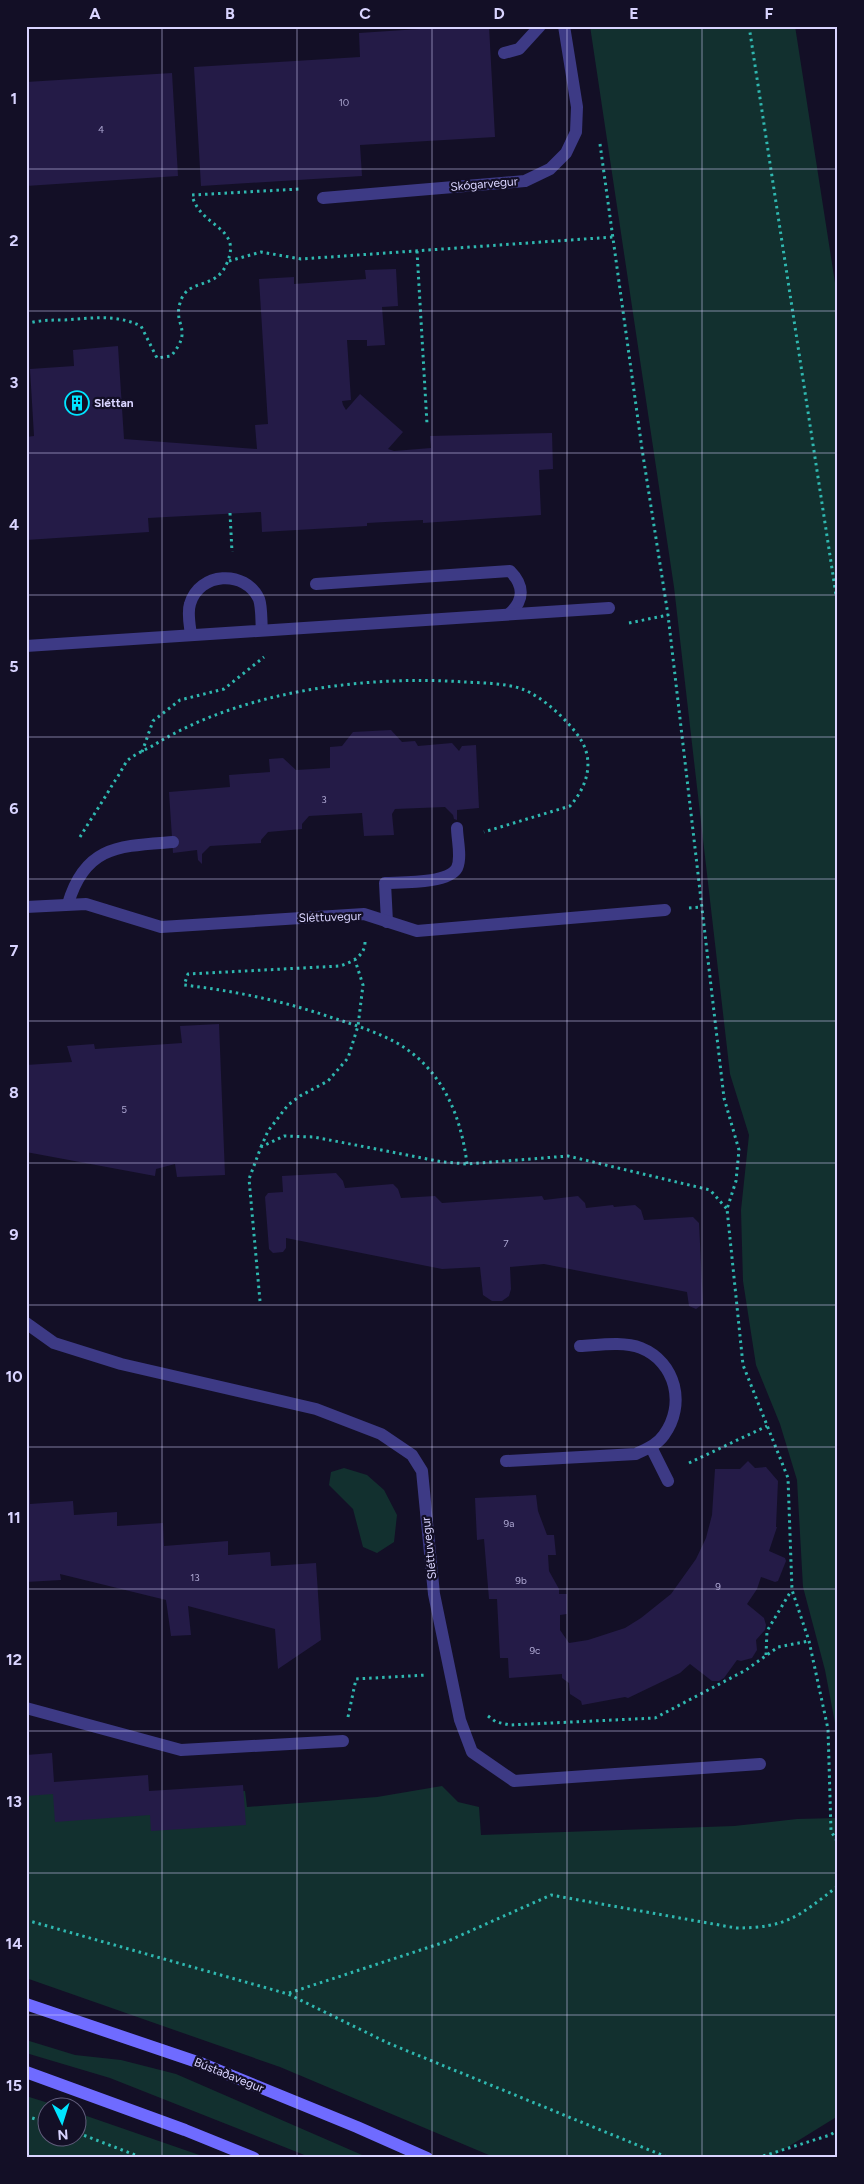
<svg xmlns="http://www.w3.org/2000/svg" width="864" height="2184" font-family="Figtree,sans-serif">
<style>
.green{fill:#12302f}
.building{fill:#241b47}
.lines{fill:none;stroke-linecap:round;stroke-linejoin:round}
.path{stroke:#2fb8b0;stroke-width:3;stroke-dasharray:2.5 4;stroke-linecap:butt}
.service{stroke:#3d3a85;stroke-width:12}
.minor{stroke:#3d3a85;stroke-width:12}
.secondary{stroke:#6f6bff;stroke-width:12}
.grid{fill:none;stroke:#d9d4ff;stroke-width:1;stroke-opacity:0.55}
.labels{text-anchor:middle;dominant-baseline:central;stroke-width:4.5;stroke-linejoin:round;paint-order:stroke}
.number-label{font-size:10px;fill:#aca6d1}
.street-label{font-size:12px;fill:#d9d4ff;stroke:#130f26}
.poi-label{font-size:12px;font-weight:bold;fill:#d9d4ff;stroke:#130f26;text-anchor:start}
.neatline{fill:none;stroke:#d9d4ff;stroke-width:2}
.grid-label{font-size:16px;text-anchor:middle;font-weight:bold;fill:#d9d4ff}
</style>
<rect width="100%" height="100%" fill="#130f26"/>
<g class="green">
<polygon points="590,26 795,26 838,302 838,1789 838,1739 825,1670 803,1587 797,1480 780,1424 756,1365 743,1281 741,1210 749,1135 730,1074 674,587"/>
<polygon points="344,1468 367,1475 384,1490 397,1515 394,1542 377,1553 363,1547 353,1509 329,1485 331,1472"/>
<polygon points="26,1762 29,1790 124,1800 245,1791 247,1807 377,1797 442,1786 458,1802 479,1807 481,1835 734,1826 797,1819 838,1818 838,2116 770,2158 496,2158 280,2067 26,1978"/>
<polygon points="26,2040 75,2055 121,2060 176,2074 369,2158 312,2158 110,2078 26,2053"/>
<polygon points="26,2096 58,2106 48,2106 48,2136 78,2136 78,2113 208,2158 26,2158"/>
</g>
<g class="building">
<polygon points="464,26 489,26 495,137 360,145 362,176 201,186 194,67 360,57 359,33"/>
<polygon points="172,73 178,176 26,186 26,82"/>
<polygon points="396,269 398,306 382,307 385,345 367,346 367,340 347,340 351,400 342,401 343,405 346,410 360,394 403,432 388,449 394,451 431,448 430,436 552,433 553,469 539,470 541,515 423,523 423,520 367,523 367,526 262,532 261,512 148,518 149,532 26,540 26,437 34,436 30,369 74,366 73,350 118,346 124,439 257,449 255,425 268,424 259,279 294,277 294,284 366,279 365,270"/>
<polygon points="391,730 402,742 415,741 418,746 452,743 459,751 462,746 476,745 479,808 457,810 457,820 454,819 453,815 445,807 395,809 392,814 394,835 364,836 362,813 309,816 302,824 302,829 268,832 261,840 261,843 210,846 202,854 202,864 198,860 197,850 173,853 169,792 230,787 229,775 270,772 269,759 283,758 296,770 330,768 330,747 342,746 353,732"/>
<polygon points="219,1024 225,1175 177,1177 175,1164 156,1169 155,1176 26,1152 26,1065 72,1062 67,1046 94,1044 95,1049 182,1043 180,1026"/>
<polygon points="336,1173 343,1181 345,1188 393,1184 398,1189 401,1198 435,1196 442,1203 542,1196 544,1200 578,1196 585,1203 586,1208 613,1205 614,1207 635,1205 641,1210 644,1220 693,1217 699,1223 703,1304 696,1309 689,1306 687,1292 544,1264 510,1267 511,1289 509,1296 502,1301 492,1301 483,1295 480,1267 442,1269 286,1238 286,1248 283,1252 273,1253 269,1249 265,1197 268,1193 283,1192 282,1176"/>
<polygon points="748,1461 755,1468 766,1467 778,1481 776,1527 777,1527 769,1551 785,1558 786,1561 778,1581 775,1582 761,1577 757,1589 747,1604 764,1618 766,1625 765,1630 756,1640 757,1650 752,1658 741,1661 737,1660 724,1678 719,1681 712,1681 690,1664 680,1673 628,1698 625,1697 582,1705 581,1701 570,1694 569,1683 562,1678 562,1674 509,1678 508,1658 500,1658 497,1599 489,1599 484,1539 477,1540 475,1498 536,1495 538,1511 547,1535 554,1535 556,1555 548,1555 549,1571 559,1589 559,1594 567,1594 567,1614 560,1615 560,1630 569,1643 588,1640 625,1628 641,1618 671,1594 696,1559 706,1538 712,1515 715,1469 740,1469"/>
<polygon points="30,1490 30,1504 73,1501 74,1515 117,1512 117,1526 163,1523 164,1546 228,1541 228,1555 270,1552 271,1566 316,1563 321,1640 278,1669 275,1629 188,1606 191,1635 171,1636 166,1600 60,1574 61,1580 26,1582 26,1491"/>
<polygon points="52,1753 54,1782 148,1775 149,1791 243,1785 246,1825 151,1831 150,1815 55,1822 53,1794 26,1796 26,1755"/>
</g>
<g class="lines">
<g class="path">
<polyline points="749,26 838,608"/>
<polyline points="600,144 642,449 668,615 724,1098 739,1150 736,1181 727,1209 743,1365 788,1478 792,1590 809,1641 828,1729 831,1831 838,1843"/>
<polyline points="417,251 427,424"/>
<polyline points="229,261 261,252 301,259 613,237"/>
<path d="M26 324C39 320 51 320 65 320 91 318 116 314 141 326L157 358 171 356C194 329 173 326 180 303 187 277 216 291 227 263 243 226 200 228 192 195L299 189"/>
<polyline points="230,513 232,552"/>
<polyline points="629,623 668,615"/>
<polyline points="142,752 153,721 180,700 224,689 264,657"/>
<path d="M80 837C91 819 103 801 114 782 119 776 123 766 128 760 135 754 147 749 154 745 241 691 365 675 465 682 483 683 505 683 522 689 542 696 570 722 581 740 595 763 586 788 570 806L484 832"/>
<polyline points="689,908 701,907"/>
<path d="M365 942C365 956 352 962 340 966L188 974 184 985C235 991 284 1001 333 1018 355 1025 377 1032 397 1043 442 1069 461 1115 467 1164"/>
<polyline points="261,1147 268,1131 288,1105 300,1096 328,1081 348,1058 358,1026 363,985 355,960"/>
<polyline points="260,1301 249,1179 261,1147 284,1136 314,1137 443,1162 467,1164 568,1156 710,1190 727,1209"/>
<polyline points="689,1463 767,1426"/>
<polyline points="766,1655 767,1631 791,1591"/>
<polyline points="488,1716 496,1722 510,1725 655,1718 746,1670 778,1647 809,1641"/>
<polyline points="348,1717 356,1679 426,1675"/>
<polyline points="26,1920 288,1994 388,2043 669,2158"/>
<path d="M289 1993 448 1941 551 1895 736 1928C787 1928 799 1916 838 1886"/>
<polyline points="26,2116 48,2123"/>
<polyline points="78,2133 143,2158"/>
<polyline points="757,2158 830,2135 838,2130"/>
</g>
<g class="service">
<polyline points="504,53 519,49 540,26"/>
<path d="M316 584 510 571C524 585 525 600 509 614"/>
<path d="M191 635C190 626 187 613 190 604 199 572 245 569 259 599 262 608 261 621 262 630"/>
<path d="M68 904C85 845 120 846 173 842"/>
<path d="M387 922 385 883C402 882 448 884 457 868 462 857 457 839 457 828"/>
<polyline points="651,1447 668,1481"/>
<path d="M506 1461 636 1454C646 1449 657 1445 664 1435 686 1405 676 1362 641 1348 623 1341 599 1345 580 1346"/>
</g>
<g class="minor">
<polyline points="323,198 525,181 550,169 566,153 576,132 577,107 564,26"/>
<polyline points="26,646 609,608"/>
<polyline points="26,907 86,904 161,927 364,914 417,931 665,910"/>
<polyline points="26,1323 54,1343 121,1364 316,1409 381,1434 412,1455 422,1471 434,1594 460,1720 472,1752 514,1781 760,1764"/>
<polyline points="26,1708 181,1750 343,1741"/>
</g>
<g class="secondary">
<polyline points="26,2004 203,2064 357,2127 427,2158"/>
<polyline points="26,2072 185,2130 254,2158"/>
</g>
</g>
<path class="grid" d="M162 26V2158M297 26V2158M432 26V2158M567 26V2158M702 26V2158M26 169H838M26 311H838M26 453H838M26 595H838M26 737H838M26 879H838M26 1021H838M26 1163H838M26 1305H838M26 1447H838M26 1589H838M26 1731H838M26 1873H838M26 2015H838"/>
<defs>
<g id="building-ring" transform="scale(1.25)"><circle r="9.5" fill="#130f26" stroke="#00e5ff" stroke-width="1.5"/><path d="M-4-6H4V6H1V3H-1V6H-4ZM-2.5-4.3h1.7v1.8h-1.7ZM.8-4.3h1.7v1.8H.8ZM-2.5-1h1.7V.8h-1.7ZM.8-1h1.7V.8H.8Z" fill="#00e5ff"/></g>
</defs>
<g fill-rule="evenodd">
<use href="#building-ring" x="77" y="403"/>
</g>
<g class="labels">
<g class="number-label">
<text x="344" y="102">10</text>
<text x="101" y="129">4</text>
<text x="324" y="799">3</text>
<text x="124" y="1109">5</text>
<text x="506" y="1243">7</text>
<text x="509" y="1523">9a</text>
<text x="195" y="1577">13</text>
<text x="521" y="1580">9b</text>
<text x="718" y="1586">9</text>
<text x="535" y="1650">9c</text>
</g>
<g class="street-label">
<text transform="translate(484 184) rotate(-5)">Skógarvegur</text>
<text transform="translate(330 917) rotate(-2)">Sléttuvegur</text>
<text transform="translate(429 1548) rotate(-96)">Sléttuvegur</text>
<text transform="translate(229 2075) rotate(22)">Bústaðavegur</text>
</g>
<g class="poi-label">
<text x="94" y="403">Sléttan</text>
</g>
</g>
<rect width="864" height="2184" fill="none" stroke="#130f26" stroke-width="55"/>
<g transform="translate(62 2122) rotate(176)"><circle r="24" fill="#130f26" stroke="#625e7d"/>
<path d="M0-4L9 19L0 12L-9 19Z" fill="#00e5ff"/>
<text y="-8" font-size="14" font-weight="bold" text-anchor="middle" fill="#d9d4ff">N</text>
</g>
<rect x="28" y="28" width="808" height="2128" class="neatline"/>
<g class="grid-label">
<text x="95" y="19">A</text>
<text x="230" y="19">B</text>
<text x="365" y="19">C</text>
<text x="499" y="19">D</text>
<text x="634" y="19">E</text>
<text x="769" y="19">F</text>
<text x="14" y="104">1</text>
<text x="14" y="246">2</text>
<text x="14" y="388">3</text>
<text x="14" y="530">4</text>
<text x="14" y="672">5</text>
<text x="14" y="814">6</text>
<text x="14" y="956">7</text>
<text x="14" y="1098">8</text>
<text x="14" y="1240">9</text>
<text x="14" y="1382">10</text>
<text x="14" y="1523">11</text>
<text x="14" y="1665">12</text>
<text x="14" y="1807">13</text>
<text x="14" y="1949">14</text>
<text x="14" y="2091">15</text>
</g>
</svg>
